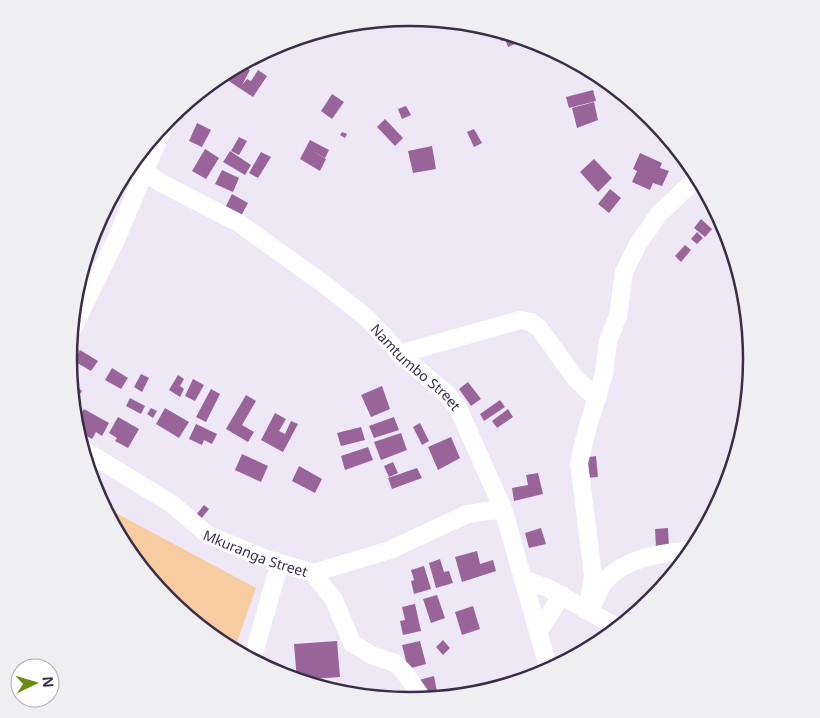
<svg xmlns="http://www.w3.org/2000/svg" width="820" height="718" font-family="'Noto Sans',sans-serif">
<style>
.green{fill:#f8cca1}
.building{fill:#98649a}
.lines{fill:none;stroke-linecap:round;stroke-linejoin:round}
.street{stroke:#fff;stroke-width:18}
.labels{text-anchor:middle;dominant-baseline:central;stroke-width:5;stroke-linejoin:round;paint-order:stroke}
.street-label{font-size:14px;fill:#3a2d48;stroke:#fff}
.rim{fill:none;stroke:#3a2d48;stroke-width:2.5}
</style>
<rect width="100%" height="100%" fill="#eee8f6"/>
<path class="green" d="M103 506 256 588 234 650C196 630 148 584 125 547 117 534 110 520 103 506Z"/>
<g class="building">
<polygon points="498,30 527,39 508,47 505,39 501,41"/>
<polygon points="280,43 286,44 281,53 271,48"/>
<polygon points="240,64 250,70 242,85 247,79 251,81 258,70 267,76 253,97 221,76"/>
<polygon points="600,76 601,76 613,86 609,88"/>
<polygon points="593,90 596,101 569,108 566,97"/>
<polygon points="332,94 344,102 332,119 321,111"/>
<polygon points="594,102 598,120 577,128 572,108"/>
<polygon points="406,106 411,115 402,119 398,109"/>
<polygon points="385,119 403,138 395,146 377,127"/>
<polygon points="197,123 211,130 202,147 189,141"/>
<polygon points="474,129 482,143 474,147 467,132"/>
<polygon points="342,132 347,134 345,138 340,135"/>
<polygon points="239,137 247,141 239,155 231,151"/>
<polygon points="310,140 329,150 325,158 311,150 326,159 320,171 300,159"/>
<polygon points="432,146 436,169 413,173 408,151"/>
<polygon points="205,149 219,158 206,179 192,171"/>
<polygon points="230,151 251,165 245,175 223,162"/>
<polygon points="261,152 271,157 258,178 249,173"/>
<polygon points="640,153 662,163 660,168 669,171 662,186 653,183 650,190 632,182 637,171 633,169"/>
<polygon points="594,159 612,178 598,192 580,172"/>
<polygon points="222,170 239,178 233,192 215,184"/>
<polygon points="610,189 621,198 609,213 598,204"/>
<polygon points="232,194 248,203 240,218 224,210"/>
<polygon points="701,219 712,229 705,237 694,228"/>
<polygon points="697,232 703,238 697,244 691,239"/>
<polygon points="685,245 691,250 681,262 675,256"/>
<polygon points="74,346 79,350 71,361 69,359 69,352"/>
<polygon points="80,350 98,361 91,371 74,361"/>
<polygon points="112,368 128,378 121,389 105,380"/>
<polygon points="141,374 149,378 142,392 134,387"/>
<polygon points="178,375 184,379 180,386 184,389 180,397 169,390"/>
<polygon points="193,379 204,385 195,401 185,396"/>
<polygon points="71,381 82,391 73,406 71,388"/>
<polygon points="468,382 481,399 471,406 459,389"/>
<polygon points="382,386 390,409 371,417 361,395"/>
<polygon points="211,389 220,394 206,422 196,417"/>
<polygon points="246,395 256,401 242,425 254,432 248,442 226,429"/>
<polygon points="130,398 145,406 141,414 126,406"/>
<polygon points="500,400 505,407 484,421 480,414"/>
<polygon points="151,408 157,411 153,418 147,414"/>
<polygon points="165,408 189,422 179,438 156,424"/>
<polygon points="84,409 109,423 102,436 96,432 92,439 79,432 83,425 77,421"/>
<polygon points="508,409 513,417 497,428 492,421"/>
<polygon points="275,413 286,419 279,431 285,434 291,421 298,424 283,452 261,440"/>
<polygon points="118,417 139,429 128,448 115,441 117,438 109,433"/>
<polygon points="394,417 399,430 374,438 369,426"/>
<polygon points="420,423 429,441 422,445 413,427"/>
<polygon points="196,424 217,434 212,444 204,440 202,445 189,439"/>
<polygon points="361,427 365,440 341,446 337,433"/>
<polygon points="401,433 407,450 381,460 374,442"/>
<polygon points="451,437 460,458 438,470 428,447"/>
<polygon points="368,447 373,460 345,470 341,456"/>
<polygon points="242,454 268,466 261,482 235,470"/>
<polygon points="596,456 598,477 585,478 583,458"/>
<polygon points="393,462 398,473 389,477 384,466"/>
<polygon points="299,466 322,479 315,493 292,481"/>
<polygon points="417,468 422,478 392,489 388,478"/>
<polygon points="538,473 543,494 514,501 512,488 528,485 526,475"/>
<polygon points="204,505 209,509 201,519 196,515"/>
<polygon points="541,528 546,544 529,548 525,533"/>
<polygon points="668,528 669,547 656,548 655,529"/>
<polygon points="477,551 480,564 493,560 496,571 462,582 455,557"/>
<polygon points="440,559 444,572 449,571 453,583 436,588 429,563"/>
<polygon points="424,566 431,589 414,594 411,581 414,580 411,570"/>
<polygon points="437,595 445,618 431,623 423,599"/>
<polygon points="415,604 421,631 403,635 400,621 405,620 402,607"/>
<polygon points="473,606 480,629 462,635 455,612"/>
<polygon points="443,640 450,648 443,655 436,647"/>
<polygon points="337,641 340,677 297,680 294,644"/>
<polygon points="420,641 426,664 408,669 402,645"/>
<polygon points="434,676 437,692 418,696 415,681"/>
</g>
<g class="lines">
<g class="street">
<path id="s1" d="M145 172 161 183 239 223 329 288 368 319 403 357 447 394 458 408 503 509 549 670"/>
<polyline points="124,173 144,175"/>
<polyline points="71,332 115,242 166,121"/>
<polyline points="399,354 520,320 531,322 539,328 575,378 597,399"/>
<path id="s2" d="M82 449 172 504 208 535 266 559 313 573 390 550 467 514 503 509"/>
<polyline points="313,573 334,600 352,643 371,655 395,663 405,673 423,699"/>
<polyline points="525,580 548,588 618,628"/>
<path d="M594 602C597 596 600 587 605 581 626 557 662 553 693 550"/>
<polyline points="585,610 590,596 593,575 579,463 586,433 604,374 608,341 618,316 624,272 638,244 658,215 698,177"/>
<polyline points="538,632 562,595"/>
<polyline points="252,660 276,576 282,564"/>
</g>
</g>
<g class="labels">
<g class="street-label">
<text stroke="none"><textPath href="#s1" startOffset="336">Namtumbo Street</textPath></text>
<text stroke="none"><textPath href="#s2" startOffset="204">Mkuranga Street</textPath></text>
</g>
</g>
<path d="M0 0H820V718H0ZM77 359a333 333 0 1 1 666 0a333 333 0 1 1-666 0Z" fill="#efeef0" fill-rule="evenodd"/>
<path class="rim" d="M77 359a333 333 0 1 1 666 0a333 333 0 1 1-666 0Z"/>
<g transform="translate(35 683) rotate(85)"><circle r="24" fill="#ffffff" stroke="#b0abb6"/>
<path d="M0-4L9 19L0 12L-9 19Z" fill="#698c12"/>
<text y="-8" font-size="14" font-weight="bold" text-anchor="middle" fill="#3a2d48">N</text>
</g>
</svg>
